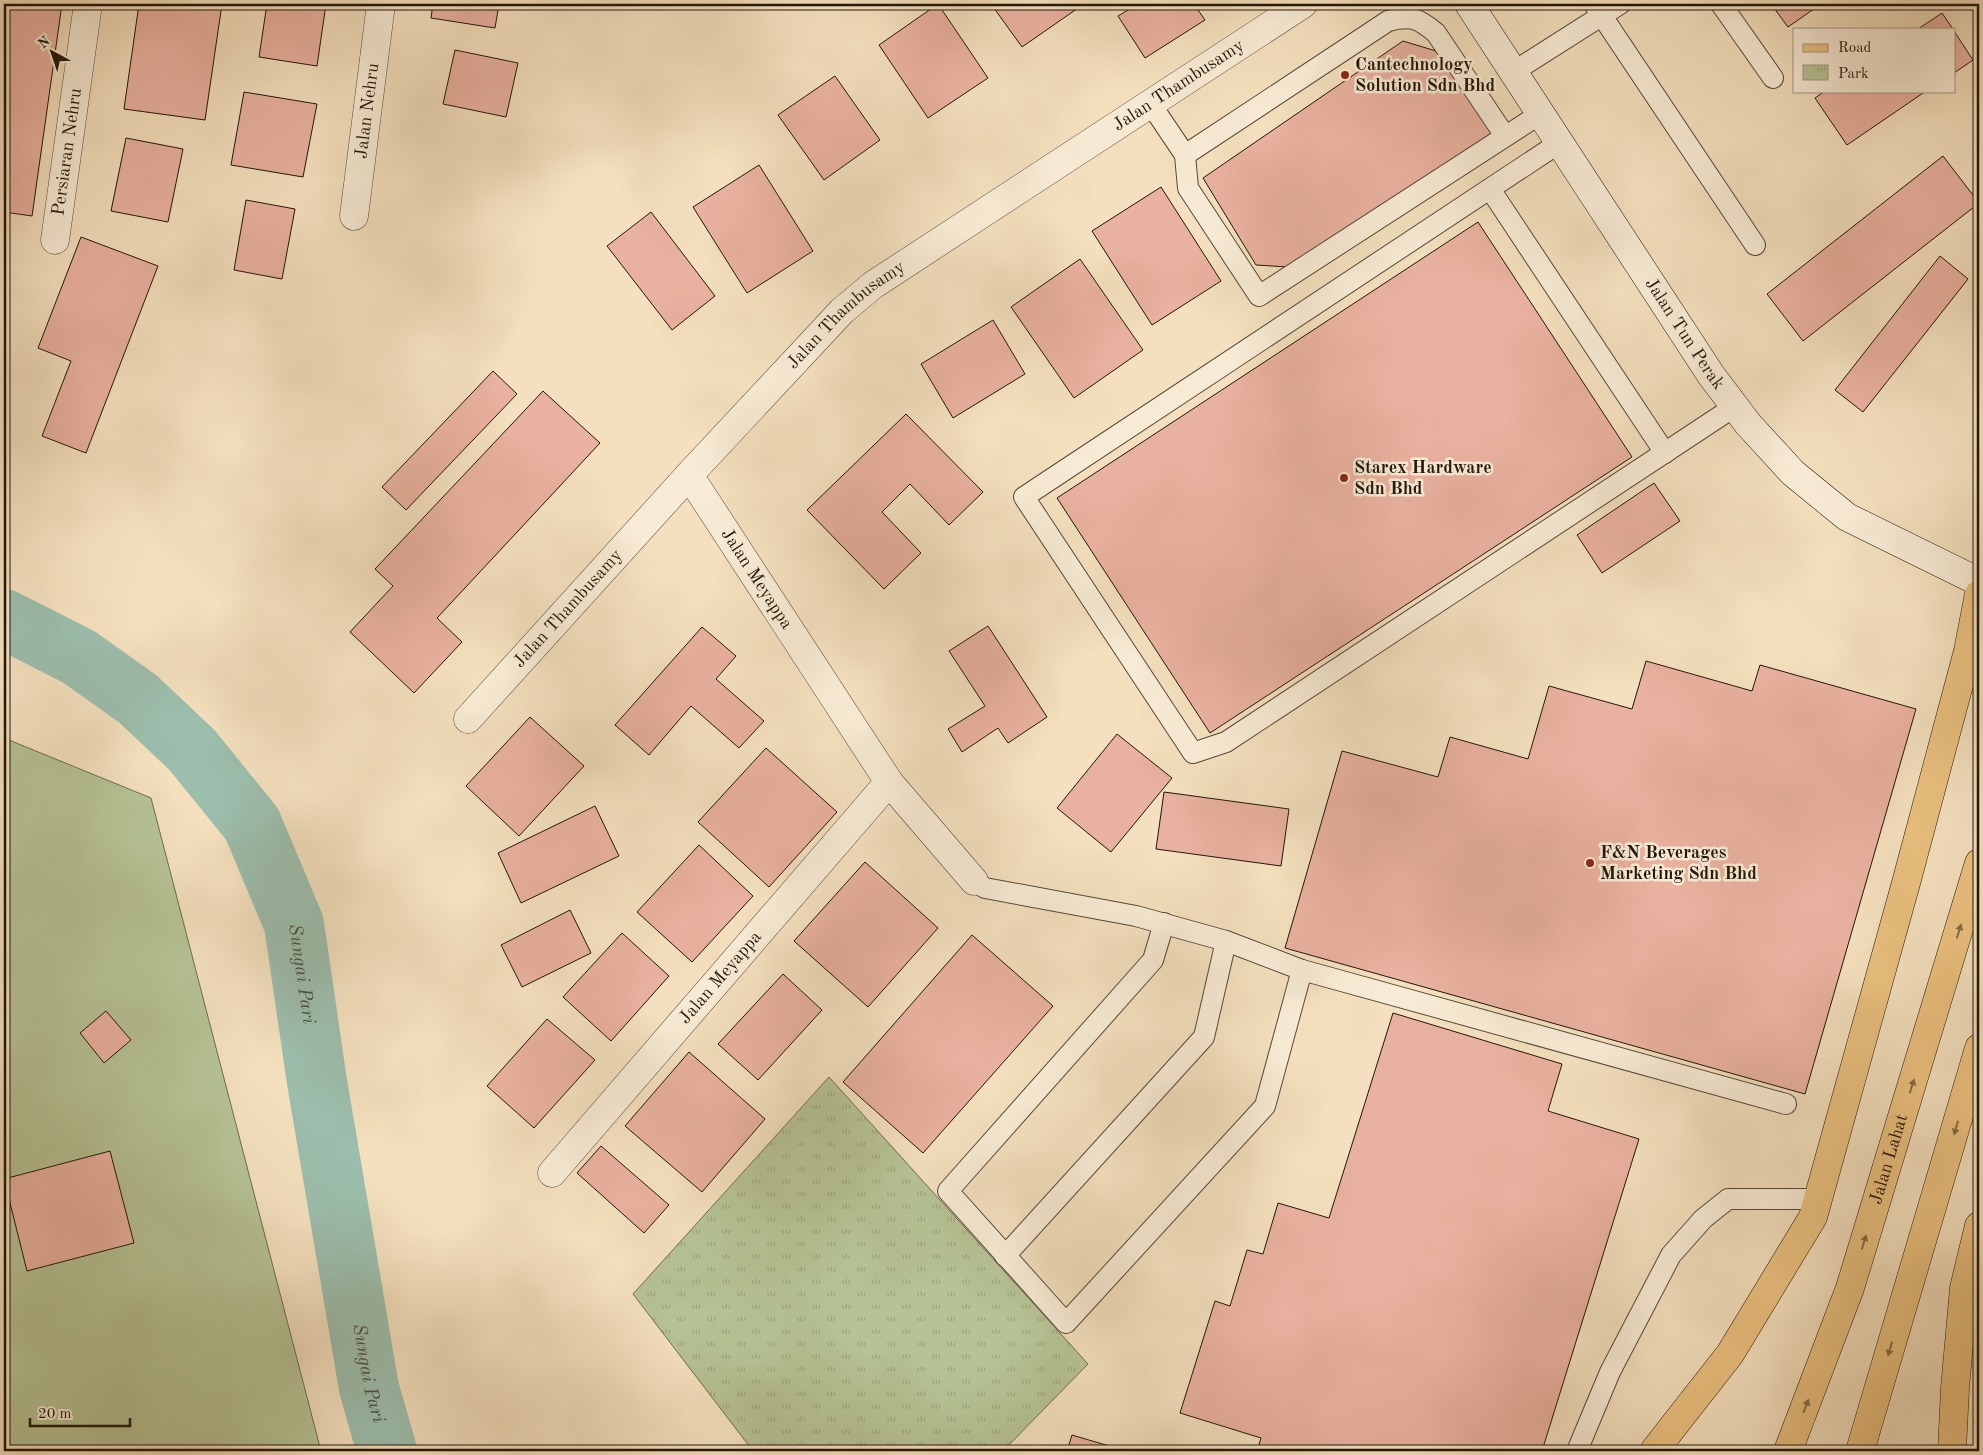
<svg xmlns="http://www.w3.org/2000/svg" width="1983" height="1455" font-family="'Old Standard TT',serif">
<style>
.green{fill:#b6c395;stroke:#6b6c50}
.park{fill:url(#park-tufts);stroke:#6b6c50}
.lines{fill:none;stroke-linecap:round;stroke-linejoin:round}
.river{stroke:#9cbead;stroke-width:60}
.building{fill:#e9b19f;stroke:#20160a}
.service-casing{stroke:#554837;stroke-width:22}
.minor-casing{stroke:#554837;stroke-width:29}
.secondary-casing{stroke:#20160a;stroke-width:29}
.primary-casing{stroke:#20160a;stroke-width:29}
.service{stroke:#f8ebd5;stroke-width:20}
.minor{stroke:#f8ebd5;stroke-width:28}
.secondary{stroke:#f8ebd5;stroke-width:28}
.primary{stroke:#eac07f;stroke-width:28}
.oneway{fill:#856b44}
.poi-dot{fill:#8f2418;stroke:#f8ebd5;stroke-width:2}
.labels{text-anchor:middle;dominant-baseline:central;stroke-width:5;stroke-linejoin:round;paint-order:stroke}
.poi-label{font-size:18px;font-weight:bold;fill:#20160a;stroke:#f8ebd5;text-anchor:start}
.street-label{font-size:18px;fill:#20160a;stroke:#f8ebd5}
.water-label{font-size:19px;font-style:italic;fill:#4b5143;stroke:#f8ebd5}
</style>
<defs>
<pattern id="park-tufts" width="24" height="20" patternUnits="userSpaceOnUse" patternTransform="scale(1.25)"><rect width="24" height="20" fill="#b6c395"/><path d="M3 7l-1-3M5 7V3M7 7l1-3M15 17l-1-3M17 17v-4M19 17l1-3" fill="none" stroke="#9ca77f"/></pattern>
</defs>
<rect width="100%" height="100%" fill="#f4e0be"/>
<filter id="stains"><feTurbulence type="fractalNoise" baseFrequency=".004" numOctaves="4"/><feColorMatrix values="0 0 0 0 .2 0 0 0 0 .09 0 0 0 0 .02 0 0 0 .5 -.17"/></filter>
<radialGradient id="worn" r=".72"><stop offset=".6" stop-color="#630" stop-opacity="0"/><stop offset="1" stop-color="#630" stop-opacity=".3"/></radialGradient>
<polygon class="green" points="4,738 151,798 321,1451 4,1451"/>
<polygon class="park" points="829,1077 1088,1364 1003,1451 753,1451 633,1294"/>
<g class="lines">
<path class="river" id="s1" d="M4 619 79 657 138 699 192 750 252 824 294 924 317 1082 369 1388 387 1451"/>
</g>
<g class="building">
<polygon points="4,4 62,4 32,216 4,212"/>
<polygon points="139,4 222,4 205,120 124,109"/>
<polygon points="267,4 326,4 317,66 259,57"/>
<polygon points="433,4 499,4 495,28 431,18"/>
<polygon points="938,4 988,78 928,118 879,45"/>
<polygon points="991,4 1080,4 1081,6 1022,47"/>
<polygon points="1138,4 1194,4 1205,20 1145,58 1118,16"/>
<polygon points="1771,4 1821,4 1788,27"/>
<polygon points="1942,13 1953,29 1918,29"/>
<polygon points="1954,31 1973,60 1954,73"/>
<polygon points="1403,41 1436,51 1492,134 1288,267 1256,265 1203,178"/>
<polygon points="455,50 518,63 506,117 443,104"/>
<polygon points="835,76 880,140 824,180 778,115"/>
<polygon points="1825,91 1926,91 1847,145 1815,98"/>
<polygon points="244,92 317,104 303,177 231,165"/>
<polygon points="126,138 183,149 168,222 111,211"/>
<polygon points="1943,156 1979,203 1803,341 1767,294"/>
<polygon points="759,165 813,251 747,293 693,207"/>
<polygon points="1161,187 1221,281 1152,325 1092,231"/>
<polygon points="246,200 295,209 282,279 234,270"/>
<polygon points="651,212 715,296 672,330 607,246"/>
<polygon points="1478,222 1632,457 1210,733 1057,498"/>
<polygon points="81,237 158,266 86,453 42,436 71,361 38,348"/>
<polygon points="1940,256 1968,279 1863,412 1835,390"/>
<polygon points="1080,259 1143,350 1074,398 1011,307"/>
<polygon points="993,320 1025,374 953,418 921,364"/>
<polygon points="493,371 517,394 406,510 382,487"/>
<polygon points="543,391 600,443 437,618 462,642 414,693 350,632 393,586 375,569"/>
<polygon points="906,414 983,492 949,525 910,484 882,512 921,553 884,589 807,510"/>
<polygon points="1654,483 1680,521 1602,573 1577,535"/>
<polygon points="988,626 1047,717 1008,743 998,728 962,752 948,729 985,706 949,651"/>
<polygon points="702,627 736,656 716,679 764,721 739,748 691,706 649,755 615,725"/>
<polygon points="1646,661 1752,691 1760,665 1916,709 1805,1094 1285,948 1342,751 1438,777 1450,737 1528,759 1549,686 1632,709"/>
<polygon points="530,717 584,766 519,836 466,786"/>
<polygon points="1117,734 1172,778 1111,852 1057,808"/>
<polygon points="766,748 837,812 769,887 698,822"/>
<polygon points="1164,792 1289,809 1281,866 1156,849"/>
<polygon points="595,806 619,856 521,903 498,853"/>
<polygon points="699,845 753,896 692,962 637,912"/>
<polygon points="865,862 938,928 868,1007 794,941"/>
<polygon points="570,910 591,953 522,987 501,945"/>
<polygon points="622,933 669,976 611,1041 563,997"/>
<polygon points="972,935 1053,1006 923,1153 843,1082"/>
<polygon points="783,974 822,1010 758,1080 718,1044"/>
<polygon points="106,1011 131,1040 104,1063 80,1033"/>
<polygon points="1393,1013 1562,1064 1548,1111 1639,1139 1542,1451 1257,1451 1261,1438 1180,1413 1215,1301 1230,1306 1247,1250 1263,1254 1278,1203 1329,1218"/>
<polygon points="547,1019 595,1060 534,1128 487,1086"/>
<polygon points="689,1052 765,1119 702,1192 625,1126"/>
<polygon points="601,1146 669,1205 644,1233 577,1173"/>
<polygon points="110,1151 134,1243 27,1271 4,1179"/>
<polygon points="1072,1435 1126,1451 1067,1451"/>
</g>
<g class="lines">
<g class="service-casing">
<g id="service">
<polyline points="1594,4 1755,245"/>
<polyline points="1721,4 1773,78"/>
<polyline points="1513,72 1620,4"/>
<path d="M1150 103 1185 155 1388 21C1411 15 1418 18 1436 33L1505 136"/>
<polyline points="1559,143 1024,497 1193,753 1226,742 1734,407"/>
<polyline points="1185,155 1188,188 1259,296 1540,114"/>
<polyline points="1490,189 1665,453"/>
<polyline points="974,881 985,888 1136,916 1226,941 1302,970 1786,1104"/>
<polyline points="1164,923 1153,960 948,1191 1066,1323 1265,1106 1302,970"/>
<polyline points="1005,1256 1204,1037 1226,941"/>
<polyline points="1577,1451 1610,1372 1671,1255 1703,1219 1728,1199 1818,1199"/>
</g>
</g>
<g class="minor-casing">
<g id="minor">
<path id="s2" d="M354 216 381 4"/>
<path id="s3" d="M55 240 88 4"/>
<path id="s4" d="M689 475 889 782 974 881"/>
<path id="s5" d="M468 719 689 475 842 311 873 285 1303 4"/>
<path id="s6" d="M552 1173 889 782"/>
</g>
</g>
<g class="secondary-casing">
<g id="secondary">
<path id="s7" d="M1469 4 1711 375 1748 424 1793 473 1847 517 1979 582"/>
</g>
</g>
<g class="primary-casing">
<g id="primary">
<polyline points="1654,1451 1730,1354 1813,1217 1906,883 1968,651 1979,594"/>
<path id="s8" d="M1788 1451 1850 1288 1979 863"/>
<polyline points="1860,1451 1979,1048"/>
<polyline points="1952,1451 1955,1388 1964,1288 1979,1226"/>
</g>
</g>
<use href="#service" class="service"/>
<use href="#minor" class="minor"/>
<use href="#secondary" class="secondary"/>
<use href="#primary" class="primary"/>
</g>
<defs><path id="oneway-solid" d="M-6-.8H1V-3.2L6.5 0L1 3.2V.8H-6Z" transform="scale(1.25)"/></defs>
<g class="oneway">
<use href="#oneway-solid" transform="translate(1959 931) rotate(-73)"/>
<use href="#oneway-solid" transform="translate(1912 1086) rotate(-73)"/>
<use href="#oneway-solid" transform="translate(1956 1128) rotate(106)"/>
<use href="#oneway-solid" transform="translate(1864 1242) rotate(-73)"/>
<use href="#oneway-solid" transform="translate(1890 1349) rotate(106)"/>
<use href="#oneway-solid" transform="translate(1806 1406) rotate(-69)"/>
</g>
<g class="poi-dot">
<circle cx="1345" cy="75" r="5"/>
<circle cx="1344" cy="478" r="5"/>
<circle cx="1590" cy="863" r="5"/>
</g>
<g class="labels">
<g class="poi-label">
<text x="1355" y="65">Cantechnology<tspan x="1355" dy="21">Solution Sdn Bhd</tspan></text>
<text x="1354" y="468">Starex Hardware<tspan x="1354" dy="21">Sdn Bhd</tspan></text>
<text x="1600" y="853">F&amp;N Beverages<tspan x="1600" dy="21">Marketing Sdn Bhd</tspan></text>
</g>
<g class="street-label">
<text stroke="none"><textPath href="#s5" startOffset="959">Jalan Thambusamy</textPath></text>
<text stroke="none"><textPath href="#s2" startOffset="106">Jalan Nehru</textPath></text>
<text stroke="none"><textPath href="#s3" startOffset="89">Persiaran Nehru</textPath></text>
<text stroke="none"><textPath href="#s5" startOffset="554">Jalan Thambusamy</textPath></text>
<text stroke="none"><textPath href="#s7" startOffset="394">Jalan Tun Perak</textPath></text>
<text stroke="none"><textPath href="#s4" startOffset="124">Jalan Meyappa</textPath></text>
<text stroke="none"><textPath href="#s5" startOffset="149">Jalan Thambusamy</textPath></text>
<text stroke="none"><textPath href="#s6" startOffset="258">Jalan Meyappa</textPath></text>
<text stroke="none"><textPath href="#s8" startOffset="309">Jalan Lahat</textPath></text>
</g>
<g class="water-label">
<text stroke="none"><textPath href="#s1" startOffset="485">Sungai Pari</textPath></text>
<text stroke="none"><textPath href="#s1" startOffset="890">Sungai Pari</textPath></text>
</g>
</g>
<rect width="1983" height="1455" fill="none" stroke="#f4e0be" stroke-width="20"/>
<rect x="5" y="5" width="1973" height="1445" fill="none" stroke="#20160a" stroke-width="2.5"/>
<rect x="10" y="10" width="1963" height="1435" fill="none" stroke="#20160a"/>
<rect x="1793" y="28" width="162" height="65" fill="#f8ebd5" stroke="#a29684"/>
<rect x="1803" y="44" width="25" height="8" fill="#eac07f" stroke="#a29684"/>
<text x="1838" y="52" font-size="15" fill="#20160a">Road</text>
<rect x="1803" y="65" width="25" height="15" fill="url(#park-tufts)" stroke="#a29684"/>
<text x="1838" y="78" font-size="15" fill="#20160a">Park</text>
<g transform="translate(52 52) rotate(320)" stroke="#f8ebd5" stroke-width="4" paint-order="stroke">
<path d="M0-4L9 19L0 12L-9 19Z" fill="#20160a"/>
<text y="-8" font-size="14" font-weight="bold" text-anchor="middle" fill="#20160a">N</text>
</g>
<path d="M30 1418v8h100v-8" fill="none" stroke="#20160a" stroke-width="2.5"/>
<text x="38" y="1418" font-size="15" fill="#20160a" stroke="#f8ebd5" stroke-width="4" paint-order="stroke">20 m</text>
<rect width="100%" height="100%" filter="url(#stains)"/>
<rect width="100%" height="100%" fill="url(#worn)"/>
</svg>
